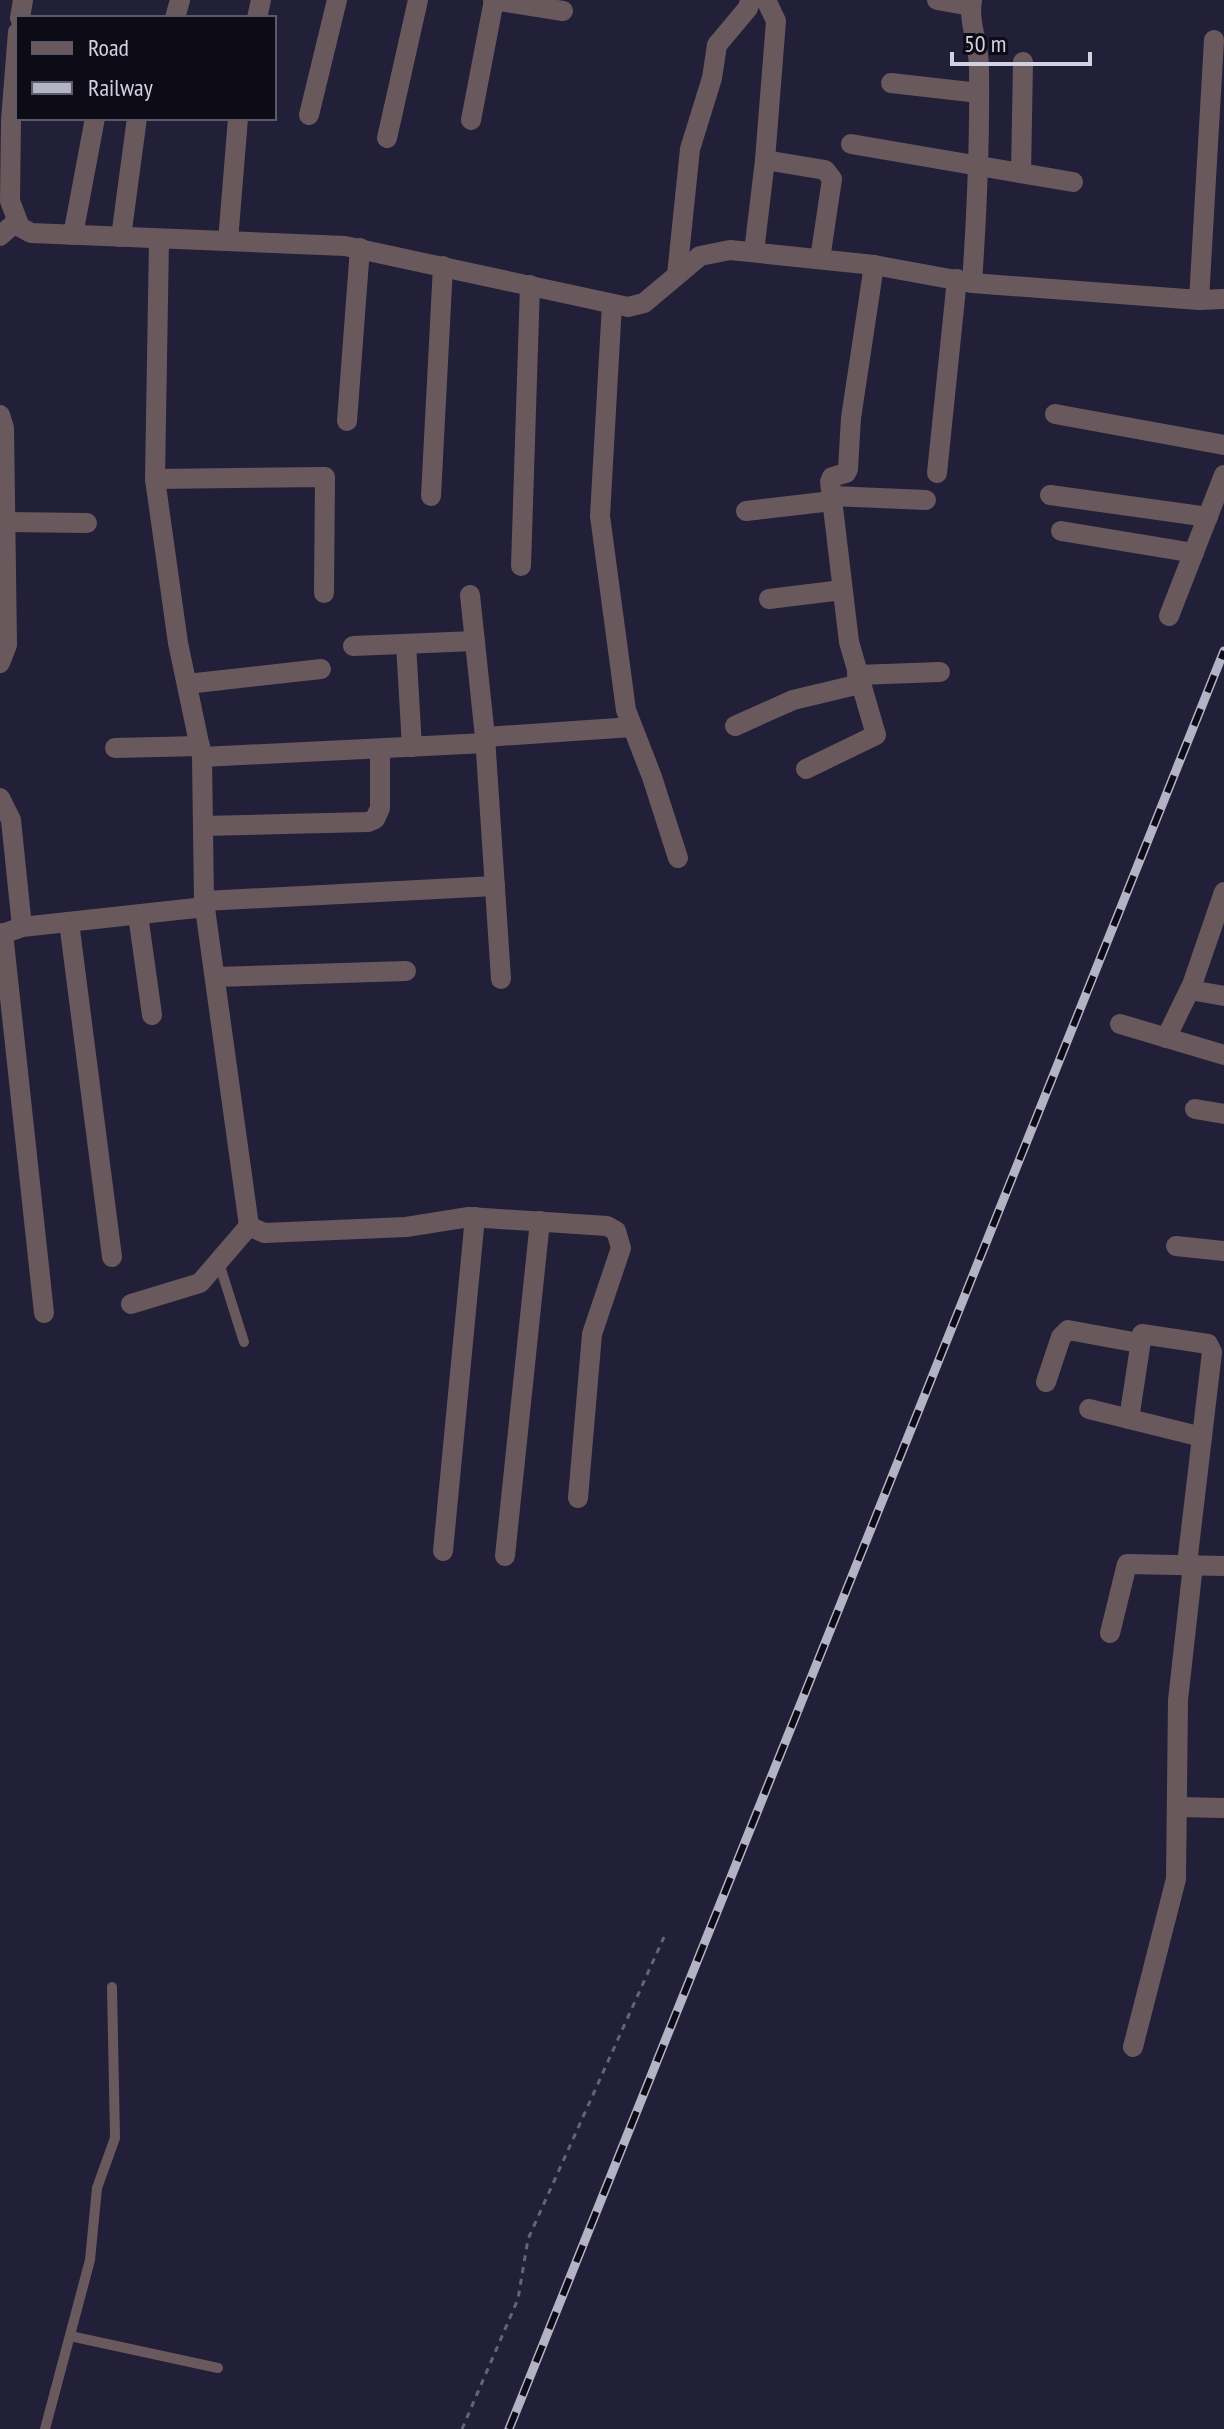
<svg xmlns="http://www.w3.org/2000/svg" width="1224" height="2429" font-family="'PT Sans Narrow',sans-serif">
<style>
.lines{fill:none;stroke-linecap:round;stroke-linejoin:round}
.path{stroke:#656379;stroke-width:3;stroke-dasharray:6 6;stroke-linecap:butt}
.lane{stroke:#69595c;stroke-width:10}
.street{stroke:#69595c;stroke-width:20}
.rail-casing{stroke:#b4b2c5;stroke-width:9}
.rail{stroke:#0c0b16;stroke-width:6;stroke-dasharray:18;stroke-linecap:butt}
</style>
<rect width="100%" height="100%" fill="#221f39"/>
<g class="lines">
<polyline class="path" points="462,2429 518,2299 528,2239 664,1937"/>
<g class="lane">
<polyline points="219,1263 244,1342"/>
<polyline points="70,2336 218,2368"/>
<polyline points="45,2429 90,2260 97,2188 115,2138 112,1987"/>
</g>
<g class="street">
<polyline points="493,0 563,11"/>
<polyline points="937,0 971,6"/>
<path d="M972 0C968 23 979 44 979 67 980 139 977 210 972 283"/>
<polyline points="20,18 23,0"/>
<polyline points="175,18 180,0"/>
<polyline points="257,18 261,0"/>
<polyline points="18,32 11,120 10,201 20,227 31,233 345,246 628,307 644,303 700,256 730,250 874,265 972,283 1199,300 1224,299"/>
<polyline points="891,83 979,93"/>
<polyline points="309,115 337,0"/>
<polyline points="471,120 494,0"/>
<polyline points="387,138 418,0"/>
<polyline points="851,144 1073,182"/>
<polyline points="765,160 825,170 832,179 820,259"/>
<polyline points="1021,173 1023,62"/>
<polyline points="73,235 95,118"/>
<polyline points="0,236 17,221"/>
<polyline points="121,237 137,118"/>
<polyline points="159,239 155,479 178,643 202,757 204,901 249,1226 264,1233 406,1227 469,1217 607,1226 616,1231 621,1248 592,1334 578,1498"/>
<polyline points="228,241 238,118"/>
<polyline points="754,252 765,160 776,21 766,0"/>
<polyline points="677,275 690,149 712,78 717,45 748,8 750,0"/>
<polyline points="1199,300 1214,40"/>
<polyline points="612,304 600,516 626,710 652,777 678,858"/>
<polyline points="1055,414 1224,445"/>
<polyline points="0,415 4,428 7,645 0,663"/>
<polyline points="347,421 360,248"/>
<polyline points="937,473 957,279"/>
<polyline points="155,479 325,477 324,593"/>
<polyline points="1050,495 1208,517"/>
<polyline points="431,496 443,266"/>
<polyline points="832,496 926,500"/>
<polyline points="746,511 832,501"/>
<polyline points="6,522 87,523"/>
<polyline points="1061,531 1194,553"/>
<polyline points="521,566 530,285"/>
<polyline points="470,595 485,737 501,979"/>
<polyline points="769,599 842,590"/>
<polyline points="1169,616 1224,475"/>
<polyline points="406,644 412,747"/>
<polyline points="353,646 475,641"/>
<polyline points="857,675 940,672"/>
<polyline points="187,684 321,669"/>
<polyline points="735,726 793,700 860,684"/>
<polyline points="485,737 632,727"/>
<polyline points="115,748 200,746"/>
<polyline points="202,757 486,743"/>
<polyline points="806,769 876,735 849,642 830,482 832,477 846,473 848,469 851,418 874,265"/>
<polyline points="0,798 11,820 22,927"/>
<polyline points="203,826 368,822 375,819 380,808 380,749"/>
<polyline points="204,901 495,886"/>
<polyline points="138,915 152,1015"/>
<polyline points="69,922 112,1257"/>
<polyline points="3,933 44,1313"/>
<polyline points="0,935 22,927 205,907"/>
<polyline points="215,977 406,971"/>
<polyline points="1190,990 1224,996"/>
<polyline points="1120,1024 1224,1055"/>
<polyline points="1166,1038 1192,985 1224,892"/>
<polyline points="1195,1109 1224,1114"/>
<polyline points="1176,1246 1224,1251"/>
<polyline points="131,1304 200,1283 249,1226"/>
<polyline points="1046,1382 1061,1337 1068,1330 1139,1343"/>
<polyline points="1089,1409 1202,1437"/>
<polyline points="1129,1419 1142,1334 1208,1344 1212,1352 1187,1564"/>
<polyline points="443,1551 475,1217"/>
<polyline points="505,1556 540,1221"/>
<polyline points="1110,1633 1127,1564 1224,1566"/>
<polyline points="1178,1807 1224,1808"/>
<polyline points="1133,2047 1176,1879 1178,1700 1193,1565"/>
</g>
<g class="rail-casing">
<polyline id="rail" points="509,2429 1224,651"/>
</g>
<use href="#rail" class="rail"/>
</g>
<rect x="16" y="16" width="260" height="104" fill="#0c0b16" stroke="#5b5a68" stroke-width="2"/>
<rect x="32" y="42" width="40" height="12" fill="#69595c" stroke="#5b5a68" stroke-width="2"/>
<text x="88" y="56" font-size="24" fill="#d2d1e2">Road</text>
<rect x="32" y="82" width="40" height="12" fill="#b4b2c5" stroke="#5b5a68" stroke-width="2"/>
<text x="88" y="96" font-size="24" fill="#d2d1e2">Railway</text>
<path d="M952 52v12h138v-12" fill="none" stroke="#d2d1e2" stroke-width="4"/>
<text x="964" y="52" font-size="24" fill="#d2d1e2" stroke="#0c0b16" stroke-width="6" paint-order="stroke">50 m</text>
</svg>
